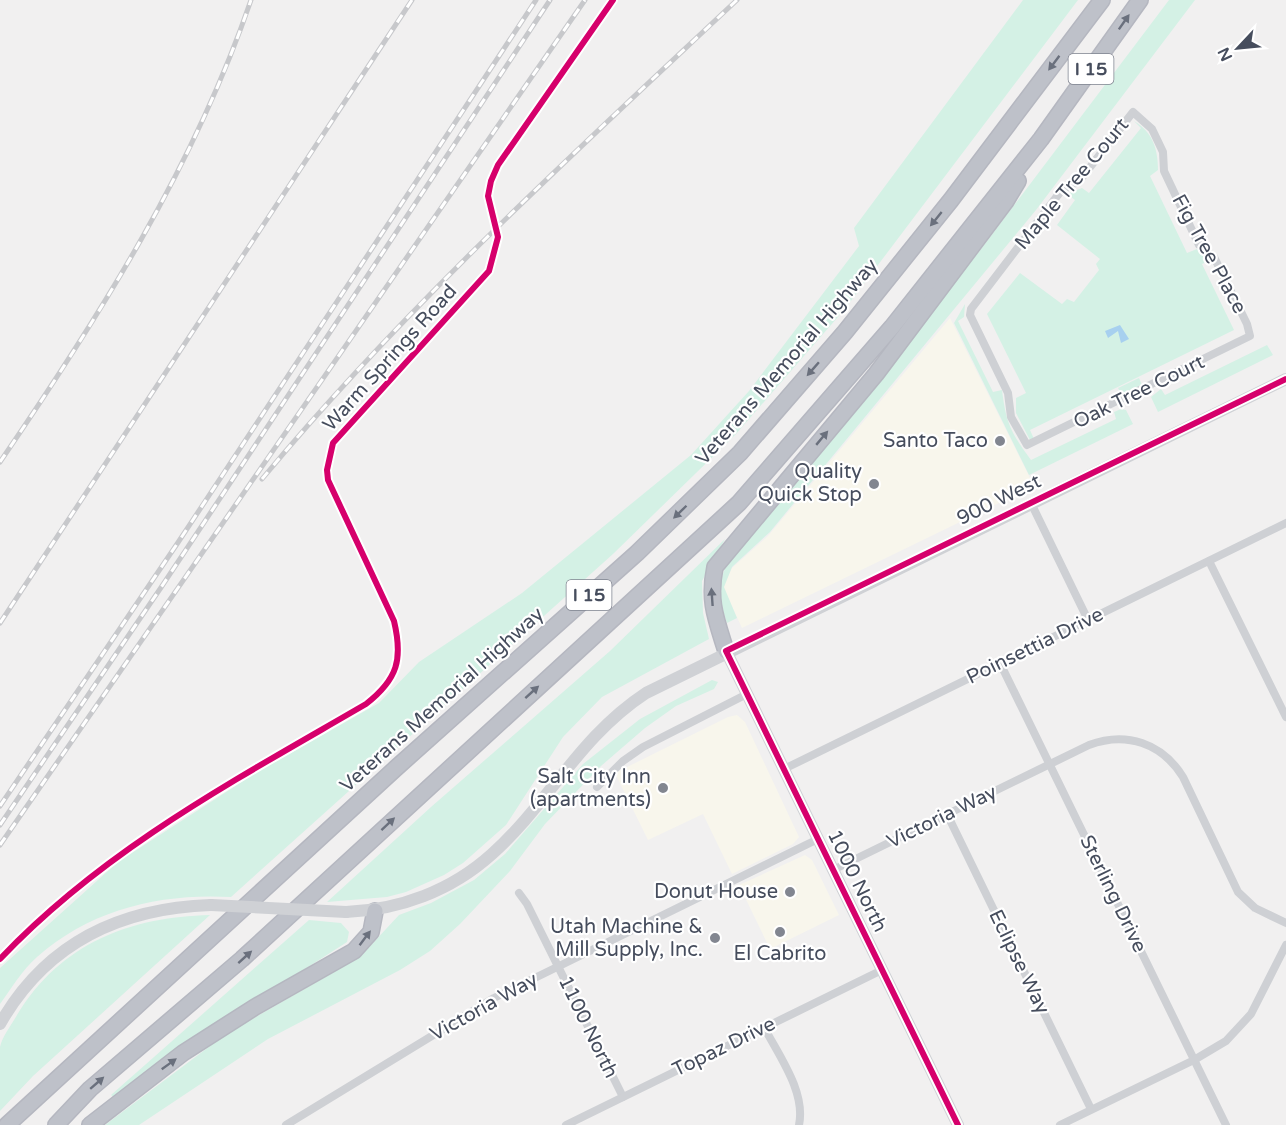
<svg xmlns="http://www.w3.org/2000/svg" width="1286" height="1125" font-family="'Varela Round',sans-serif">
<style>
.commercial{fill:#f8f6ec}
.green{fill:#d4f1e5}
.water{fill:#a7d0ef}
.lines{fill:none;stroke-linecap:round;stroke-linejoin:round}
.highway-casing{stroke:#b5b7c0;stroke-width:18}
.street{stroke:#ced0d4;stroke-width:8}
.secondary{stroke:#cfd1d5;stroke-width:12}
.highway{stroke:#bec1c9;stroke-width:15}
.rail-casing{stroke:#c7c8cb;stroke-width:5}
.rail{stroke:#fff;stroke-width:3;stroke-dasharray:9;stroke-linecap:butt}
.secondary-bridge{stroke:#cfd1d5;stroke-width:12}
.cycleway-casing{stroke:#fff;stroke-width:10}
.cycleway{stroke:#d6006c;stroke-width:6}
.oneway{fill:#6a707d}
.poi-dot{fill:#828690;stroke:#fff;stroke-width:2}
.labels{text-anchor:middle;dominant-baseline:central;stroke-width:4.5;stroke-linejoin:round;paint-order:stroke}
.shield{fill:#fff;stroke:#7e828e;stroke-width:1.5}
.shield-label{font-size:18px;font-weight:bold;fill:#464d5d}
.street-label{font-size:20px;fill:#464d5d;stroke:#fff}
.poi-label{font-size:20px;fill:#464d5d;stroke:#fff;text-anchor:end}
</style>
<rect width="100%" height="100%" fill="#f1f0f0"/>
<g class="commercial">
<polygon points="950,318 1034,486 742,628 723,587 732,568 768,536"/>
<polygon points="737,715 745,722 799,837 793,844 732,874 703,814 648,840 615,773 728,717"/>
<polygon points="805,855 812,860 839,915 770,949 739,885"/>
</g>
<g class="green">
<path d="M1023 0H1078L844 310 736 434 613 554 231 897C161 893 91 909 37 957 22 970 11 989 0 1004V968L118 862 254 774 379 703 419 662 522 593 691 455 749 391 859 246 854 228Z"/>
<path d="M1169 0H1195L1036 210 770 532 732 567 724 587 737 618 727 623C719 600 717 582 729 560L978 253Z"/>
<path d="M1134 121C1153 132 1158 150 1158 170L1150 176 1187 253 1197 249 1211 260 1202 264 1234 330 1030 430 1034 439 1030 440 1016 413V398L1026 393 987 314 1020 273 1062 304 1067 299 1074 302 1099 270 1096 264 1100 259 1057 225 1075 200 1067 194 1082 188 1089 193 1141 128Z"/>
<path d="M965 304 964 317 958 321 993 392 1002 390C1006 423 1011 433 1031 460L1116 419 1114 412 1121 409 1126 410 1133 424 1029 475 954 323Z"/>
<polygon points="1267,345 1273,355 1158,412 1151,397 1161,389 1165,395"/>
<polygon points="1139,378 1142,385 1122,395 1118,388"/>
<polygon points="725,539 702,581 703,613 709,639 602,697 563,737 506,825 463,863 444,875 406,892 387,897 327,902 431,807 610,651"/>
<polygon points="712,680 718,682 714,689 676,706 645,728 601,766 545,824 510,871 460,924 430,951 400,970 268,1039 139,1125 105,1125 226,1034 360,957 399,915 431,903 474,880 505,854 583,764 640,719"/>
<path d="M210 915 33 1076 0 1111C0 1091 0 1067 0 1047 2 1037 12 1024 17 1015 61 943 130 917 210 915Z"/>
<polygon points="309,920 341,923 349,932 347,942 202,1035 116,1099 111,1095"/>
</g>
<polygon class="water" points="1120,325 1129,339 1121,343 1118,331 1108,338 1105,331"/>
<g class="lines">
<g class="highway-casing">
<g id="highway">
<path d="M726 651C716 619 708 601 715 567L876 374 1006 201 1018 181"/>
<polyline points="7,1125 396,768 637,553 740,453 845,332 951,200 1102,0"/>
<polyline points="56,1125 90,1089 242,959 739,503 892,327 1041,139 1140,0"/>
<polyline points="90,1125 183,1053 255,1007 354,951 371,932 375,911"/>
</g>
</g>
<g class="street">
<polygon points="1133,112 1152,129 1163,152 1164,171 1199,245 1214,257 1247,324 1250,336 1027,445 1011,417 1008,393 970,315 971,309 1061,191 1080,180"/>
<polyline points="1031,503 1088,620"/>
<polyline points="1209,561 1286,717"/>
<polyline points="1000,663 1226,1125"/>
<polyline points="784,769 1286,523"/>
<polyline points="597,787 623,761 643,747 747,694"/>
<polyline points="947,814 1091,1109"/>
<path d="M833 870 1089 745C1126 731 1162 743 1183 777L1238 892 1255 908 1286 923"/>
<polyline points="519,893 527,904 623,1097"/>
<path d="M0 959C104 849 237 779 366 704 398 679 403 659 394 621L328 480 327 470 333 443 489 271 498 237 488 196 491 181 498 165 613 0"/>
<path d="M764 1027C779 1056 806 1092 799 1125"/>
<polyline points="286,1125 494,998 818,839"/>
<polyline points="566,1125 882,970"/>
<polyline points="1060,1125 1194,1060 1226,1041 1251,1014 1286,945"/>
</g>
<g class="secondary">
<polyline points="726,651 958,1125"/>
<path d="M346 912C399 910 451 891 492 854 549 803 579 737 646 693L1286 379"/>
<path d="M0 1024C46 943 120 908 211 905"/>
</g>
<use href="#highway" class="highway"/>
<g class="rail-casing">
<g id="rail">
<path d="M0 462C99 317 194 167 251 0"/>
<path d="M262 479C406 306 573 154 737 0"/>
<polyline points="0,623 412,0"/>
<polyline points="0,806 177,544 536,0"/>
<polyline points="0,825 160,589 550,0"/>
<polyline points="0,845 585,0"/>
</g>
</g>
<use href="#rail" class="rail"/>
<polyline class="secondary-bridge" points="211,905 346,912"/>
<g class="cycleway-casing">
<g id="cycleway">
<path d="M0 959C104 849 237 779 366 704 398 679 403 659 394 621L328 480 327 470 333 443 489 271 498 237 488 196 491 181 498 165 613 0"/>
<polyline points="958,1125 726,651 1286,379"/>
</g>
</g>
<use href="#cycleway" class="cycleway"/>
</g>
<defs><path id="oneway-solid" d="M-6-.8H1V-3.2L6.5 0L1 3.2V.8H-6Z" transform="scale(1.5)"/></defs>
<g class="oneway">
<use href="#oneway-solid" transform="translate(1124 22) rotate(-55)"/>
<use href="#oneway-solid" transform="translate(1054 63) rotate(127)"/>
<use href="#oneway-solid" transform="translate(936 219) rotate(129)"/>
<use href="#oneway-solid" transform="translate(813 369) rotate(131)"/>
<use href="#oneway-solid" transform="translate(822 438) rotate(-50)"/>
<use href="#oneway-solid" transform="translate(680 512) rotate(136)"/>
<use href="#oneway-solid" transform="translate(712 597) rotate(-94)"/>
<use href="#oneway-solid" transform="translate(532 692) rotate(-42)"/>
<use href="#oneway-solid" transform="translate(388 824) rotate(-43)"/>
<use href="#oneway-solid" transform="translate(365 938) rotate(-53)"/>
<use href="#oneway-solid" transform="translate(245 957) rotate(-42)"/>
<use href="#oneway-solid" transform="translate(169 1064) rotate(-36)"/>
<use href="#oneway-solid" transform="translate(97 1083) rotate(-41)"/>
</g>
<g class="poi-dot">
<circle cx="1000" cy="441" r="6"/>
<circle cx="874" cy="484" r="6"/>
<circle cx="663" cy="788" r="6"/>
<circle cx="790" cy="892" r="6"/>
<circle cx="780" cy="932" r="6"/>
<circle cx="715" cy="938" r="6"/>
</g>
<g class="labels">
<g class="shield">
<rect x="1068.5" y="54" width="45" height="30" rx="4.5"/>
<rect x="566.5" y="580" width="45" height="30" rx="4.5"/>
</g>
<g class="shield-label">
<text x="1091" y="69">I 15</text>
<text x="589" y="595">I 15</text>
</g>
<g class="street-label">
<text transform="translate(1072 184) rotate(-50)">Maple Tree Court</text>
<text transform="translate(1209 254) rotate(61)">Fig Tree Place</text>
<text transform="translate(390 358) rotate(-48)">Warm Springs Road</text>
<text transform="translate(787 362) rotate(-49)">Veterans Memorial Highway</text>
<text transform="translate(1139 392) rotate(-26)">Oak Tree Court</text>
<text transform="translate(999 500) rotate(-26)">900 West</text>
<text transform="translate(1035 646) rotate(-26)">Poinsettia Drive</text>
<text transform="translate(442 700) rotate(-42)">Veterans Memorial Highway</text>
<text transform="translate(942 817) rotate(-26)">Victoria Way</text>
<text transform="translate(857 881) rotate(64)">1000 North</text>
<text transform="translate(1113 894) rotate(64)">Sterling Drive</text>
<text transform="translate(1019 962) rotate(64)">Eclipse Way</text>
<text transform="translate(484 1007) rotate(-29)">Victoria Way</text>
<text transform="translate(588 1027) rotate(64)">1100 North</text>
<text transform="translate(724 1047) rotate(-26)">Topaz Drive</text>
</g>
<g class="poi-label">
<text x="988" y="441">Santo Taco</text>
<text x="862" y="472">Quality<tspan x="862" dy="23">Quick Stop</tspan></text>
<text x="651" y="777">Salt City Inn<tspan x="651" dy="23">(apartments)</tspan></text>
<text x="778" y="892">Donut House</text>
<text x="703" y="927">Utah Machine &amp;<tspan x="703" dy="23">Mill Supply, Inc.</tspan></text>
<text x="780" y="954" text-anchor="middle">El Cabrito</text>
</g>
</g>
<g transform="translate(1238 48) rotate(244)" stroke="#ffffff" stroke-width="4.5" paint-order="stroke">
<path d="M0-4.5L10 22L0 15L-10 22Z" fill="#464d5d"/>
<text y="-9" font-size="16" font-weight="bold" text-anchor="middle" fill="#464d5d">N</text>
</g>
</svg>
